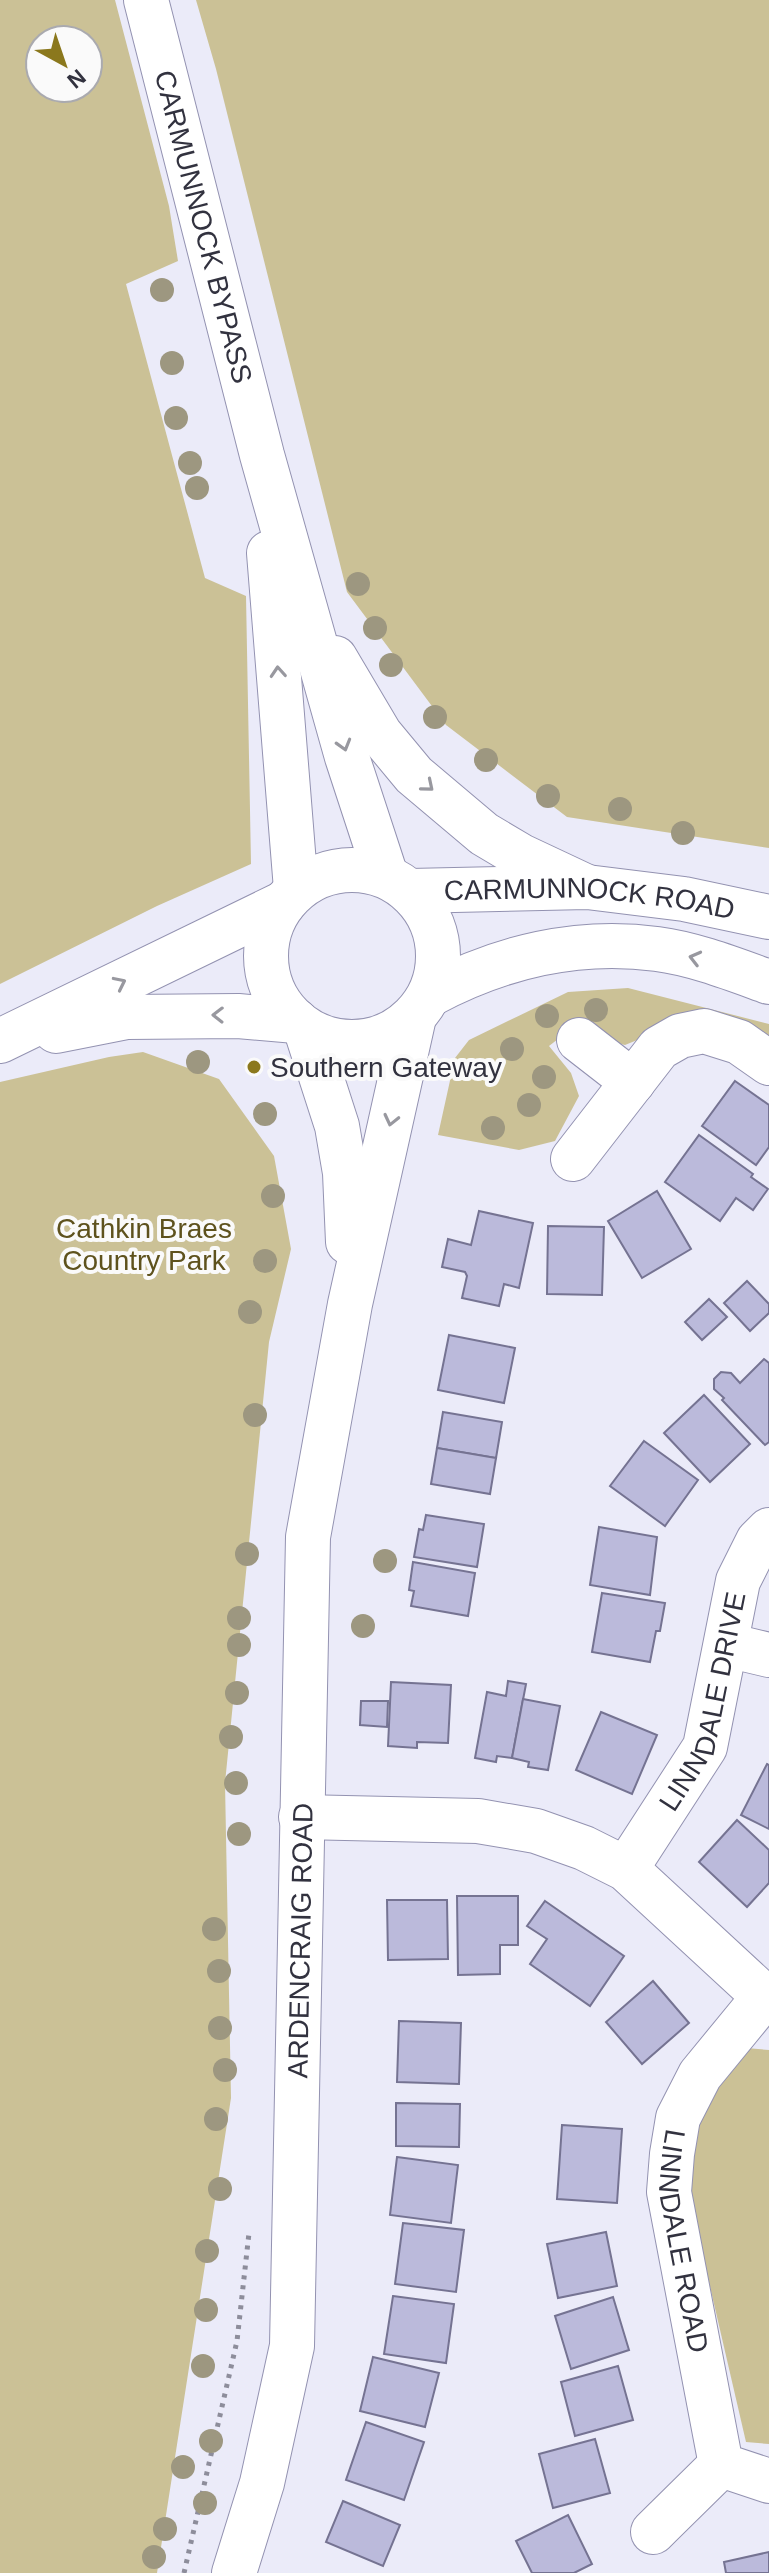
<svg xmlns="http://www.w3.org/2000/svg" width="769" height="2573" font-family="Helvetica,sans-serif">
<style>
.green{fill:#cbc196;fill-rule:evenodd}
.building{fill:#bbbadb;stroke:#757392;stroke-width:2}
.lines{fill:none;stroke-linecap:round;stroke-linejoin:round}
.street-casing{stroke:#9392b1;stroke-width:46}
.secondary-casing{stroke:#9392b1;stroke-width:46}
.path{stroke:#8d8d9b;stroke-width:5;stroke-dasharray:4 6;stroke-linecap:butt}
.street{stroke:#fff;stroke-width:44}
.secondary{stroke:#fff;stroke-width:44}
.tree{fill:#9d9780}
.oneway{stroke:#98989f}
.poi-dot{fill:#8b781d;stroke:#fafafa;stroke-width:3}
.labels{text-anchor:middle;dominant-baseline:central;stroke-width:8;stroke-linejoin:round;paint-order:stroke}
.street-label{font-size:28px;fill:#32323f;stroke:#fafafa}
.poi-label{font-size:28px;fill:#32323f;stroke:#fafafa;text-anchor:start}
.park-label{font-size:28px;fill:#5e521d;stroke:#fafafa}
</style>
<rect width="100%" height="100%" fill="#ebebf9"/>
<g class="green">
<path d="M0 0H115L169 206 178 261 126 284 205 578 246 596 251 864 157 906 0 984ZM40 40H88V88H40Z"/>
<polygon points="196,0 769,0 769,848 567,817 446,725 347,592 216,69"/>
<polygon points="628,988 769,1024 769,1040 652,1034 625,1045 608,1041 584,1019 549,1046 571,1073 579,1096 555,1141 519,1150 438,1135 455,1058 469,1040 568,992"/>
<polygon points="143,1052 219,1079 274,1156 291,1249 269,1342 225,1783 231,2098 157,2573 0,2573 0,1082 109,1057"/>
<polygon points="746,2048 769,2050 769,2444 746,2442 686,2183 697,2113"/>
</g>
<g class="building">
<polygon points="735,1081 769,1105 769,1147 756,1165 702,1126"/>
<polygon points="699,1135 753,1174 751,1177 768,1189 753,1210 736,1198 720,1221 665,1182"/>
<polygon points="657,1191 691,1249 642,1278 608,1221"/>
<polygon points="479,1211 533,1223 519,1288 504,1284 499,1306 462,1298 467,1276 465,1272 442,1267 448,1239 471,1245"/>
<polygon points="548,1226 604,1227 602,1295 547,1294"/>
<polygon points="747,1281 769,1304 769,1313 750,1331 724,1303"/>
<polygon points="709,1299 727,1317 702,1340 685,1322"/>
<polygon points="449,1335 515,1348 504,1403 438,1390"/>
<polygon points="764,1359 769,1363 769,1442 765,1445 722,1400 724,1398 714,1389 714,1379 721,1372 731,1373 740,1383"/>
<polygon points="704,1395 750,1444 710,1482 664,1433"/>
<polygon points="443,1412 502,1422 496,1458 437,1448"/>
<polygon points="644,1441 698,1480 665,1526 610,1486"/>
<polygon points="437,1448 496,1458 490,1494 431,1484"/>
<polygon points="426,1515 484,1524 477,1567 414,1557 419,1529 423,1530"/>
<polygon points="599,1527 657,1537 650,1595 590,1585"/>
<polygon points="413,1562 475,1573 468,1616 411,1606 414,1591 409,1590"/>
<polygon points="602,1593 665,1603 660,1631 656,1631 650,1662 592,1652"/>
<polygon points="508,1681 526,1684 512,1758 497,1756 496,1762 475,1758 487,1692 506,1696"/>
<polygon points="391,1682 451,1685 448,1743 417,1742 417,1748 388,1746"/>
<polygon points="523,1699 560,1706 548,1770 528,1767 529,1762 512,1758"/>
<polygon points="361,1701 388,1701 387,1727 360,1725"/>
<polygon points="601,1712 657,1735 632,1794 576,1770"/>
<polygon points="767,1764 769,1765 769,1829 741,1815"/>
<polygon points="737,1820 769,1850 769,1883 747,1907 699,1862"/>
<polygon points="457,1896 518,1896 518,1945 500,1945 500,1974 458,1975"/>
<polygon points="387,1900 447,1900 448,1959 388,1960"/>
<polygon points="545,1901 624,1956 590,2006 530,1964 547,1939 527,1926"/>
<polygon points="653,1981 689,2023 642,2064 606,2022"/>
<polygon points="399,2021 461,2023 459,2084 397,2082"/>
<polygon points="396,2103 460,2104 459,2147 396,2146"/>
<polygon points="562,2125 622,2129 617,2203 557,2199"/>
<polygon points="397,2157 458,2165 451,2223 390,2215"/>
<polygon points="403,2223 464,2230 456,2292 395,2284"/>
<polygon points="606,2232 617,2286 558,2298 547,2244"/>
<polygon points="393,2296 454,2304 446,2363 384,2354"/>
<polygon points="613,2297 629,2350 571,2369 555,2316"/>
<polygon points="373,2357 439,2373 425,2427 360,2411"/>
<polygon points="618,2366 633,2420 575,2436 561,2382"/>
<polygon points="366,2422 424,2442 404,2500 346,2480"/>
<polygon points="595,2439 610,2493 553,2508 539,2454"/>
<polygon points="343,2501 400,2525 383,2566 326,2542"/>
<polygon points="568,2515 592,2564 574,2573 532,2573 516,2541"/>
<polygon points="769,2552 769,2573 726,2573 724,2562"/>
</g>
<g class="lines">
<g class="street-casing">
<g id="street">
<polyline points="579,1040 633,1082"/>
<polyline points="573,1159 659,1048 680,1036 704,1031 739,1042 769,1063"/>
<polyline points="727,1645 769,1655"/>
<polyline points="301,1817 478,1821 536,1831 584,1848 626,1869 769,2001"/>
<path id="s1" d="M626 1869 705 1747 738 1581 758 1541 769 1530"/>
<path id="s2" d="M764 1997 700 2075 678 2118 672 2154 669 2192 721 2465 769 2481"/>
<polyline points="653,2532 721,2465"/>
</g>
</g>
<g class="secondary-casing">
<g id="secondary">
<path id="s3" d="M146 0 262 455 347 757 386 876"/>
<polyline points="269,553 296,889"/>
<polyline points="335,658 380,734 414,775 484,834 521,856 587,887"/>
<circle cx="352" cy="956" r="86"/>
<path id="s4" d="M410 891 587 887 684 899 769 917"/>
<path d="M431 994C500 957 578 938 657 949 695 954 733 969 769 982"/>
<polyline points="306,1030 337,1126 345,1173 348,1242"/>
<polyline points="56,1031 127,1017 238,1016 296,1021"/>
<polyline points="0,1041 284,903"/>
<path id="s5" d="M234 2573 262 2483 292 2346 308 1537 350 1304 414 1017"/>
</g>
</g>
<polyline class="path" points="184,2573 237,2341 249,2233"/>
<use href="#street" class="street"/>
<use href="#secondary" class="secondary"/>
</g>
<g class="tree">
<circle cx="162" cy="290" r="12"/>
<circle cx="172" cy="363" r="12"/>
<circle cx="176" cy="418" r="12"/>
<circle cx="190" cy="463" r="12"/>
<circle cx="197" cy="488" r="12"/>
<circle cx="358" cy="584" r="12"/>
<circle cx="375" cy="628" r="12"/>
<circle cx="391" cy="665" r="12"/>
<circle cx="435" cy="717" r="12"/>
<circle cx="486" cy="760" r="12"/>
<circle cx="548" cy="796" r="12"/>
<circle cx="620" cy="809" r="12"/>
<circle cx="683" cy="833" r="12"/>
<circle cx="596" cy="1010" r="12"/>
<circle cx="547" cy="1016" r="12"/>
<circle cx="512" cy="1049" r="12"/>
<circle cx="198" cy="1062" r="12"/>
<circle cx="544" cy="1077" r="12"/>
<circle cx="529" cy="1105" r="12"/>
<circle cx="265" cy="1114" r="12"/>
<circle cx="493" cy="1128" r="12"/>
<circle cx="273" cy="1196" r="12"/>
<circle cx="265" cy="1261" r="12"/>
<circle cx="250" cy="1312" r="12"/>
<circle cx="255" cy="1415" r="12"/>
<circle cx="247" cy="1554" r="12"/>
<circle cx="385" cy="1561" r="12"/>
<circle cx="239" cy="1618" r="12"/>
<circle cx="363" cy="1626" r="12"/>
<circle cx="239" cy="1645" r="12"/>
<circle cx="237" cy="1693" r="12"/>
<circle cx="231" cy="1737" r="12"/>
<circle cx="236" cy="1783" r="12"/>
<circle cx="239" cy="1834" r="12"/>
<circle cx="214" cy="1929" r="12"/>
<circle cx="219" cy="1971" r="12"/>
<circle cx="220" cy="2028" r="12"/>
<circle cx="225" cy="2070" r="12"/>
<circle cx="216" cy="2119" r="12"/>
<circle cx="220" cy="2189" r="12"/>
<circle cx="207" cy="2251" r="12"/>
<circle cx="206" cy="2310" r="12"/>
<circle cx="203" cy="2366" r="12"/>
<circle cx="211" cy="2441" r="12"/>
<circle cx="183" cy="2467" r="12"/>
<circle cx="205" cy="2503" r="12"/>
<circle cx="165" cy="2529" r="12"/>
<circle cx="154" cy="2557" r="12"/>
</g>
<defs><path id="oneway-chevron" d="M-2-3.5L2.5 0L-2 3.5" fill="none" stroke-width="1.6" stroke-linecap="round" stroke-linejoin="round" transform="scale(2)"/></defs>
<g class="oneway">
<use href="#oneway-chevron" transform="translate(278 672) rotate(-94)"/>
<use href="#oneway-chevron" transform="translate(344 745) rotate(74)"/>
<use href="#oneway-chevron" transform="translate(428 786) rotate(40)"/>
<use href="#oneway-chevron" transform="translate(695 958) rotate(-166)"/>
<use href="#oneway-chevron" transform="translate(120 983) rotate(-26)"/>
<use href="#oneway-chevron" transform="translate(218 1015) rotate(-179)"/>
<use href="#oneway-chevron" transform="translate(391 1120) rotate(103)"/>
</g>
<circle class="poi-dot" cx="254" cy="1067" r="8"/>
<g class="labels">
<g class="street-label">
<text stroke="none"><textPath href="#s3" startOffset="234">CARMUNNOCK BYPASS</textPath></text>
<text stroke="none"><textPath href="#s4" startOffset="180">CARMUNNOCK ROAD</textPath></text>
<text stroke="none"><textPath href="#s1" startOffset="188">LINNDALE DRIVE</textPath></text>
<text stroke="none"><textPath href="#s5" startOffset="640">ARDENCRAIG ROAD</textPath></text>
<text stroke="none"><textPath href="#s2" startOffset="274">LINNDALE ROAD</textPath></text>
</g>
<g class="poi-label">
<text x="270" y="1067">Southern Gateway</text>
</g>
<g class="park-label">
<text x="144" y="1228">Cathkin Braes<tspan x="144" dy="32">Country Park</tspan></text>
</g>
</g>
<g transform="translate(64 64) rotate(140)"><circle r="38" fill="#fafafa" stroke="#aaaaaf" stroke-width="2"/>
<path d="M0-6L14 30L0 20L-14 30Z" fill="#8b781d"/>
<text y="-12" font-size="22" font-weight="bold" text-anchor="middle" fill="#32323f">N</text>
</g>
</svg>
